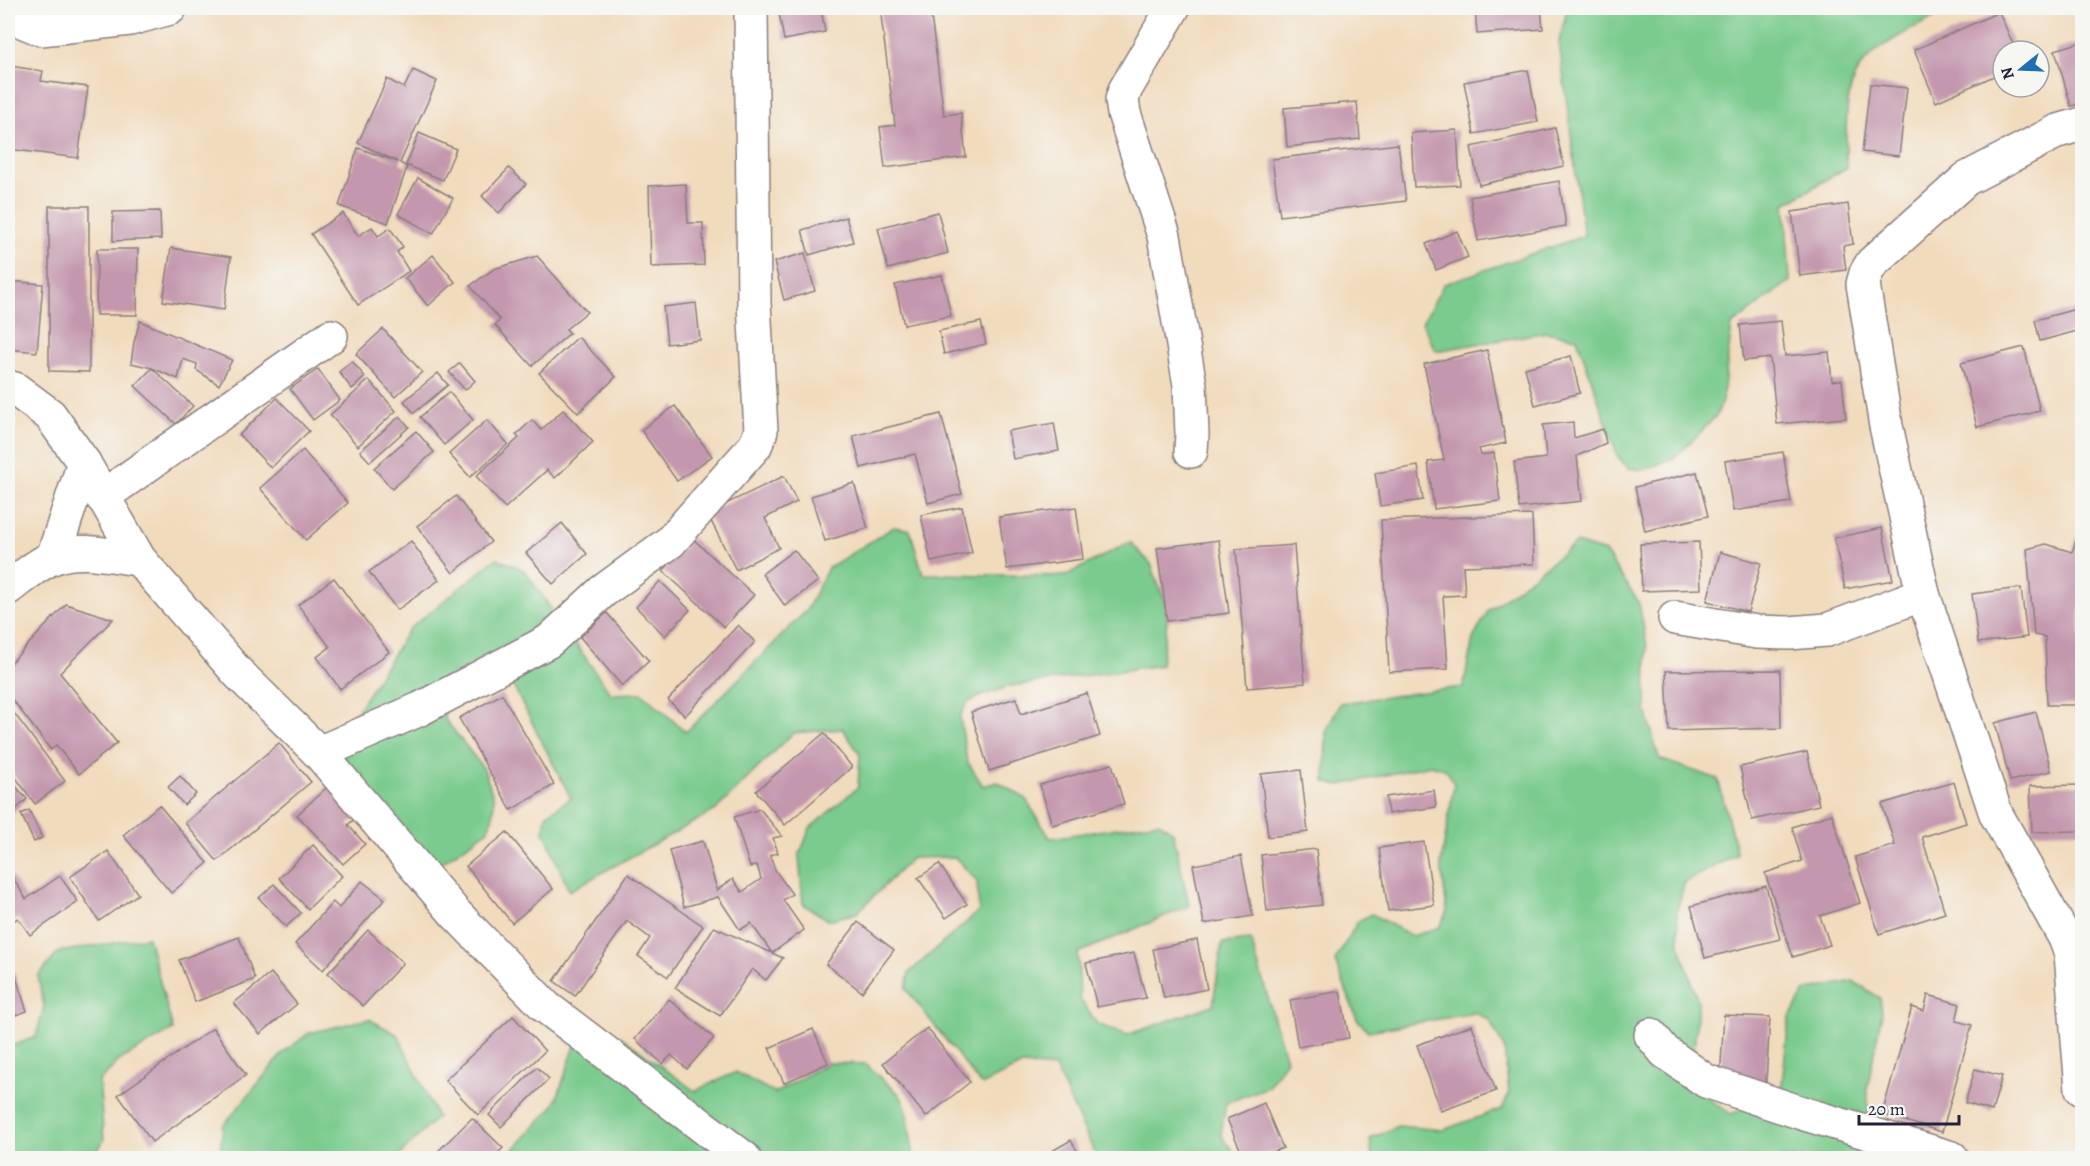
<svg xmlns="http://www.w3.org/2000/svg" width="2090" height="1166" font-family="Alegreya,serif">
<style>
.green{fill:#7acb8d;stroke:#4e7664;stroke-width:1.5}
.building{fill:#c397ad}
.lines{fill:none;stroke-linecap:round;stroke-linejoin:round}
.minor-casing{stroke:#8a7e7c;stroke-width:36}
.minor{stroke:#fff;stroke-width:33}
</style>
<rect width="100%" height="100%" fill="#f6f6f2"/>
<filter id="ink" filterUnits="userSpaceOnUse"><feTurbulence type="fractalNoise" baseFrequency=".0167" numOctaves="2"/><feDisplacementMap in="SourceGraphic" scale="12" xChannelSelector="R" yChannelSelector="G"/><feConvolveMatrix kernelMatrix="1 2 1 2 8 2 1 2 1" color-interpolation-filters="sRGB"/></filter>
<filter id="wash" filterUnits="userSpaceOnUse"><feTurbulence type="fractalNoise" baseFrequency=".008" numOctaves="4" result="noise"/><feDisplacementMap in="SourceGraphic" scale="24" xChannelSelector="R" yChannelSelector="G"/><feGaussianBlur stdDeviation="1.35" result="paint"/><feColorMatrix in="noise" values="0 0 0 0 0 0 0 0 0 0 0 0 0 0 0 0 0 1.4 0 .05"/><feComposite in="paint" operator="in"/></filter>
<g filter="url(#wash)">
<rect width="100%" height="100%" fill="#f1dbbd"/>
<g class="green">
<path d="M1570 8H1952C1923 24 1868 47 1855 76 1843 104 1847 139 1846 168L1785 204 1790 281 1732 325 1722 402 1716 416 1683 450 1672 459 1643 470 1628 468 1618 457 1577 338 1547 332 1436 351 1422 323 1444 284 1584 236 1559 42 1567 10Z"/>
<polygon points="894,527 910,530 923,574 1065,576 1130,542 1151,564 1166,607 1167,621 1161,665 1011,686 981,696 967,703 960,717 967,761 983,786 998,782 1025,798 1050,838 1159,822 1173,832 1189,906 1078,953 1080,999 1097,1024 1127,1035 1213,1005 1222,943 1251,940 1286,1060 1268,1087 1226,1103 1221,1135 1238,1158 1097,1158 1055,1068 1022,1065 981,1085 906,989 909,973 979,911 977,881 955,857 912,858 857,913 828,920 803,904 799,856 810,828 858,787 860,755 843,729 793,733 716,810 569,891 544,831 546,815 571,798 513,686 484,680 445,703 444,718 484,769 494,799 493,816 487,831 438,865 401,840 351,776 333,729 358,710 409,629 497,558 524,570 611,694 642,693 686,732 806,611 828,568"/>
<polygon points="1576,543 1605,552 1639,603 1647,647 1646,710 1659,759 1718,779 1737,854 1685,882 1677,910 1679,943 1698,1002 1693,1063 1702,1094 1731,1114 1773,1097 1782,1084 1789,1019 1805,991 1853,981 1880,998 1882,1013 1867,1088 1873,1158 1372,1158 1370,1139 1398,1126 1443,1130 1502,1109 1509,1094 1504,1047 1488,1019 1475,1013 1368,1031 1357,1019 1335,961 1358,921 1372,914 1412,936 1440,927 1447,911 1441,864 1454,784 1447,770 1431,765 1340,785 1325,782 1326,732 1340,703 1463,687 1473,639 1488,611"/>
<polygon points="148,937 173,1030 120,1060 99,1081 104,1139 94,1158 8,1158 8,1047 36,1037 44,1006 38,976 59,952"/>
<polygon points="369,1019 398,1035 437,1117 397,1158 219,1158 223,1126 283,1053 309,1033"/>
<polygon points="620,1036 695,1091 736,1072 775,1093 828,1063 865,1064 899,1094 906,1107 914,1158 506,1158 555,1104 576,1043"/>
</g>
<g id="blocks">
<g class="building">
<polygon points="429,8 457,8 457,13"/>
<polygon points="778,8 821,8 825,32 784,40"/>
<polygon points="880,8 930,8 944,115 961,113 966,157 885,168 880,127 895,125"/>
<polygon points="1475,8 1541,8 1543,29 1477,34"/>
<polygon points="1999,12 2016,51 2003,51 2003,72 1936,102 1914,50"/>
<polygon points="2082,42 2082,103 2071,106 2055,50"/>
<polygon points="10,66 43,71 41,81 88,87 78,158 8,149 8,87"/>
<polygon points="413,70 437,81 400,163 407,167 388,223 339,206 358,148 398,162 358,143 387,79 404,88"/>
<polygon points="1528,70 1538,122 1474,134 1464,82"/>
<polygon points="1870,84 1907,88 1899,156 1862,152"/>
<polygon points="1357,102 1360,139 1287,147 1284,108"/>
<polygon points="1555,128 1564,166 1479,185 1471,147"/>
<polygon points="1457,130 1460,185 1414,187 1411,133"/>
<polygon points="419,133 456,149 443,180 406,165"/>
<polygon points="1398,144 1406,201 1280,216 1272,159"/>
<polygon points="509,168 526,184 499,213 482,196"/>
<polygon points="418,178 453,198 433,234 398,214"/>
<polygon points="1559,181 1566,226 1478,241 1470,197"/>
<polygon points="686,184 688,223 703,223 704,265 651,267 649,186"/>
<polygon points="1848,204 1853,244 1843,246 1846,270 1800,276 1792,212"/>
<polygon points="49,206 89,206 89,372 49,371"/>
<polygon points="160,211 161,239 113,241 113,212"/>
<polygon points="938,212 948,253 888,269 878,228"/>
<polygon points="343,213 358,236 372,227 378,236 390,228 403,247 397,252 409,271 358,305 311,234"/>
<polygon points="846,217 853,242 809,255 802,230"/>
<polygon points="1457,231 1468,257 1436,270 1426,244"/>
<polygon points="171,248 231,257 224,310 163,301"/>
<polygon points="97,249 138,249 137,315 96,315"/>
<polygon points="805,253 815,291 784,300 774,262"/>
<polygon points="433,255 455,282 428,306 405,278"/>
<polygon points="537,256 587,312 566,329 570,333 532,366 495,325 500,320 470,286 494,269"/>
<polygon points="942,275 951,316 904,325 895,285"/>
<polygon points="8,281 43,284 37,352 8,349"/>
<polygon points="696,303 700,340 667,344 663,307"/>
<polygon points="2076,309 2081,330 2040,341 2035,320"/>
<polygon points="140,321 232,360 219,385 196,370 197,364 183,359 178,379 152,368 131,363 134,342"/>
<polygon points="1781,321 1785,356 1829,352 1832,381 1842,380 1846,418 1777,424 1770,358 1744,361 1740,325"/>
<polygon points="981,322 986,344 944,354 939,331"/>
<polygon points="383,329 422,372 395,397 356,354"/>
<polygon points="578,337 616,377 578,413 539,373"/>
<polygon points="2024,347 2040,411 1977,427 1961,363"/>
<polygon points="1487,350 1506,443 1479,449 1481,455 1494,453 1500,501 1434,509 1428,462 1444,460 1424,364"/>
<polygon points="1571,356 1580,393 1535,405 1525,368"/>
<polygon points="352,361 365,377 352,389 339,372"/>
<polygon points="460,363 475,381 465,390 449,372"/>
<polygon points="152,368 193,406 176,424 135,386"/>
<polygon points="318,369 340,400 313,420 290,389"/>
<polygon points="438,373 448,385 414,413 404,401"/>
<polygon points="369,380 396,411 358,446 330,415"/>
<polygon points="449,392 473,420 444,445 420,417"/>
<polygon points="277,398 309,431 271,468 239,435"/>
<polygon points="675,406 712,456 677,481 641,430"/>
<polygon points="563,410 593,442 555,478 547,470 505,508 476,476 519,438 516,435 532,420 541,430"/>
<polygon points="941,414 962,494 928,503 915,454 861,468 853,436"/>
<polygon points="400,416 409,427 370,462 360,451"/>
<polygon points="487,420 508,444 470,477 449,454"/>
<polygon points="1573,422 1574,438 1603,429 1606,443 1577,456 1582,501 1519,508 1514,462 1546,458 1543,425"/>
<polygon points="1054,423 1059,451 1013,459 1008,431"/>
<polygon points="416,431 434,452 392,489 374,468"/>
<polygon points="303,450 348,503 306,540 260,488"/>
<polygon points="1783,452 1791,502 1733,511 1725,461"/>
<polygon points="1418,466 1423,500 1380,506 1375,473"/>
<polygon points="1697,472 1708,516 1645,531 1635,487"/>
<polygon points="784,476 797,502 765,518 779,548 736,570 707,513"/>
<polygon points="854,483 868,528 825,541 811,496"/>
<polygon points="456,496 491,542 453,573 417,526"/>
<polygon points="962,507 972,553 931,562 921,515"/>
<polygon points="1076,507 1083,559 1007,569 999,517"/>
<polygon points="1532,515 1534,564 1463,566 1465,595 1443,596 1448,669 1389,672 1381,520"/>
<polygon points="562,523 587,554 553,584 526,553"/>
<polygon points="2082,524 2082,557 2080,556 2081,705 2047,705 2045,637 2034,635 2027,549 2046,544 2072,552"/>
<polygon points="1882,528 1893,580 1845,589 1834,538"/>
<polygon points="692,538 754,595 724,627 663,571"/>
<polygon points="1219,540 1229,613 1167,621 1157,548"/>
<polygon points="411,541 439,580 397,610 369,572"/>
<polygon points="1699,542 1701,589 1642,591 1640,544"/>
<polygon points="1294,545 1305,683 1247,688 1236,549"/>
<polygon points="794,550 818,581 785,606 762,574"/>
<polygon points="1720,552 1761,563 1748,612 1707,601"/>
<polygon points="334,578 389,652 340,689 317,657 330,647 298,605"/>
<polygon points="660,581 690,610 665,636 636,607"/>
<polygon points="2021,588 2027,637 1978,643 1972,594"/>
<polygon points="66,604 113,619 60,673 117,743 79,774 56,745 51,750 8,694 8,666"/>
<polygon points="607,613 649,661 622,686 580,637"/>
<polygon points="738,625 755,642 685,716 668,700"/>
<polygon points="1780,670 1781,728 1669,731 1666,671"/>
<polygon points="1087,693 1100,736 989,771 971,712 1016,698 1021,714"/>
<polygon points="502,694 554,785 511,810 459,718"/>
<polygon points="8,705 65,781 35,804 8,767"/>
<polygon points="2036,712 2051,771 2010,781 1995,723"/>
<polygon points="824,733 852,767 785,825 756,791"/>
<polygon points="279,743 311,782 217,861 185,823"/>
<polygon points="1807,752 1819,805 1752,820 1740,767"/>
<polygon points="1112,764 1124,804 1052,825 1040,785"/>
<polygon points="1301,770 1308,832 1268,837 1261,774"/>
<polygon points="180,776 196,794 184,805 168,787"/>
<polygon points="8,778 27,799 8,817"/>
<polygon points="1954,782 1966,823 1922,837 1945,913 1879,934 1855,857 1895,845 1882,804"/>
<polygon points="329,785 357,816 348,825 365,844 343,864 297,815"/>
<polygon points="2082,785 2082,831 2032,832 2030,786"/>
<polygon points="1434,790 1436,807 1388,814 1386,797"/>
<polygon points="159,805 208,863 171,893 123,835"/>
<polygon points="760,809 782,836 773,838 778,853 770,855 775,870 792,894 783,900 804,930 772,953 783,958 766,980 752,969 720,1016 675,988 714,927 772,953 751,923 740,930 718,897 684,907 669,850 703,841 717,890 733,879 742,892 761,879 757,865 750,867 734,817"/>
<polygon points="29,810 42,838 34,842 21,814"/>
<polygon points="1832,814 1860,903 1820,916 1830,945 1793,957 1765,873 1802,861 1792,827"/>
<polygon points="507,832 553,889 512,923 466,866"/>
<polygon points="1424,842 1434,905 1388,911 1379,848"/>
<polygon points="313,845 342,876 308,909 279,878"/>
<polygon points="1316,849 1322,905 1267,911 1261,855"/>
<polygon points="108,851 138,894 99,921 70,877"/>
<polygon points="1241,856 1253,916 1204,924 1193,865"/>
<polygon points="939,864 967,904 946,918 918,878"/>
<polygon points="8,870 26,899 60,876 78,902 30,935 18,918 8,924"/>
<polygon points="628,874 703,926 668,977 638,956 650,938 627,921 575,996 554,981"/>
<polygon points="362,881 385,899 323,970 295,944 333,902 339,908"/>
<polygon points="274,884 301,913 286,927 259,898"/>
<polygon points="1766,886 1780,939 1705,958 1691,906"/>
<polygon points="858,922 894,950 862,992 826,964"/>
<polygon points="368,930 403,963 363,1006 328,973"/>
<polygon points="239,937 255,979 195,1002 179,960"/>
<polygon points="1197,940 1207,989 1164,998 1153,949"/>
<polygon points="1134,953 1146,998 1097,1007 1086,963"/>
<polygon points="14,971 27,1011 8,1018 8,973"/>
<polygon points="271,973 297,1004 260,1034 234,1003"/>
<polygon points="1340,991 1349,1038 1298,1047 1290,1000"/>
<polygon points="1928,995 1960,1004 1956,1021 1972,1025 1942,1132 1882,1114 1912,1007 1924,1011"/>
<polygon points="669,999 714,1038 687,1069 671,1055 663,1064 635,1039"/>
<polygon points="1724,1015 1770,1017 1766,1082 1720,1079"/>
<polygon points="513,1016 545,1051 478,1115 445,1080"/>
<polygon points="1472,1025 1496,1091 1441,1111 1417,1045"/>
<polygon points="213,1028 246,1075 152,1142 118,1095"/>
<polygon points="927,1028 970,1082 926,1117 883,1063"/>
<polygon points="813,1029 828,1063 784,1083 769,1048"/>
<polygon points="537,1067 549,1079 501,1127 489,1115"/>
<polygon points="1975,1069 2002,1076 1992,1111 1965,1103"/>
<polygon points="1264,1103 1283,1148 1258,1158 1244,1158 1227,1119"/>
<polygon points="472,1118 503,1148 493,1158 431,1158"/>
<polygon points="1071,1140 1081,1158 1040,1158"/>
</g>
</g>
</g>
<g filter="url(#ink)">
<use href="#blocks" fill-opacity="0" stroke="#8a7e7c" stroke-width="1.5"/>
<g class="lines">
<g class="minor-casing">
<g id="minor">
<polyline points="1173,8 1125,90 1122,100 1124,113 1164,236 1190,385 1192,434 1191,451"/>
<polyline points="8,13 10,16 41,29 130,19 170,8"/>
<polyline points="2082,124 2058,131 1966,179 1872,263 1866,273 1863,284 1886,426 1923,594 1996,814 2065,938 2071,954 2082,1089"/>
<polyline points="8,387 15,389 50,415 84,463 139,559 238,673 319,753 455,913 546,1007 744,1158"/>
<polyline points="102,497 331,336"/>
<polyline points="53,557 84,463"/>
<path d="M8 588C22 578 38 563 55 557 80 547 113 556 139 559"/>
<polyline points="1675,618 1757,632 1789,633 1827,630 1923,594"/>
<polyline points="319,753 420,709 549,641 603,591 670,542 755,446 761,431 754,303 751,8"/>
<polyline points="1651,1035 1665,1052 1706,1081 1805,1114 1952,1158"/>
</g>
</g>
<use href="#minor" class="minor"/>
</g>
</g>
<rect width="2090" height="1166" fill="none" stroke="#f6f6f2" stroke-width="30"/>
<g transform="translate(2021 69) rotate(252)"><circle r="28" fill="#f6f6f2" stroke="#a1a1a9" stroke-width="1.5"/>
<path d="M0-4.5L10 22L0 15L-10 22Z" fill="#1f6fb2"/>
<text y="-9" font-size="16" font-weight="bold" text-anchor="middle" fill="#22223b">N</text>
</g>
<path d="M1859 1115v9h100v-9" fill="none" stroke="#22223b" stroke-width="3"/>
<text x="1868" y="1115" font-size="18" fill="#22223b" stroke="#f6f6f2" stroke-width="4.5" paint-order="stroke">20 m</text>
</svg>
